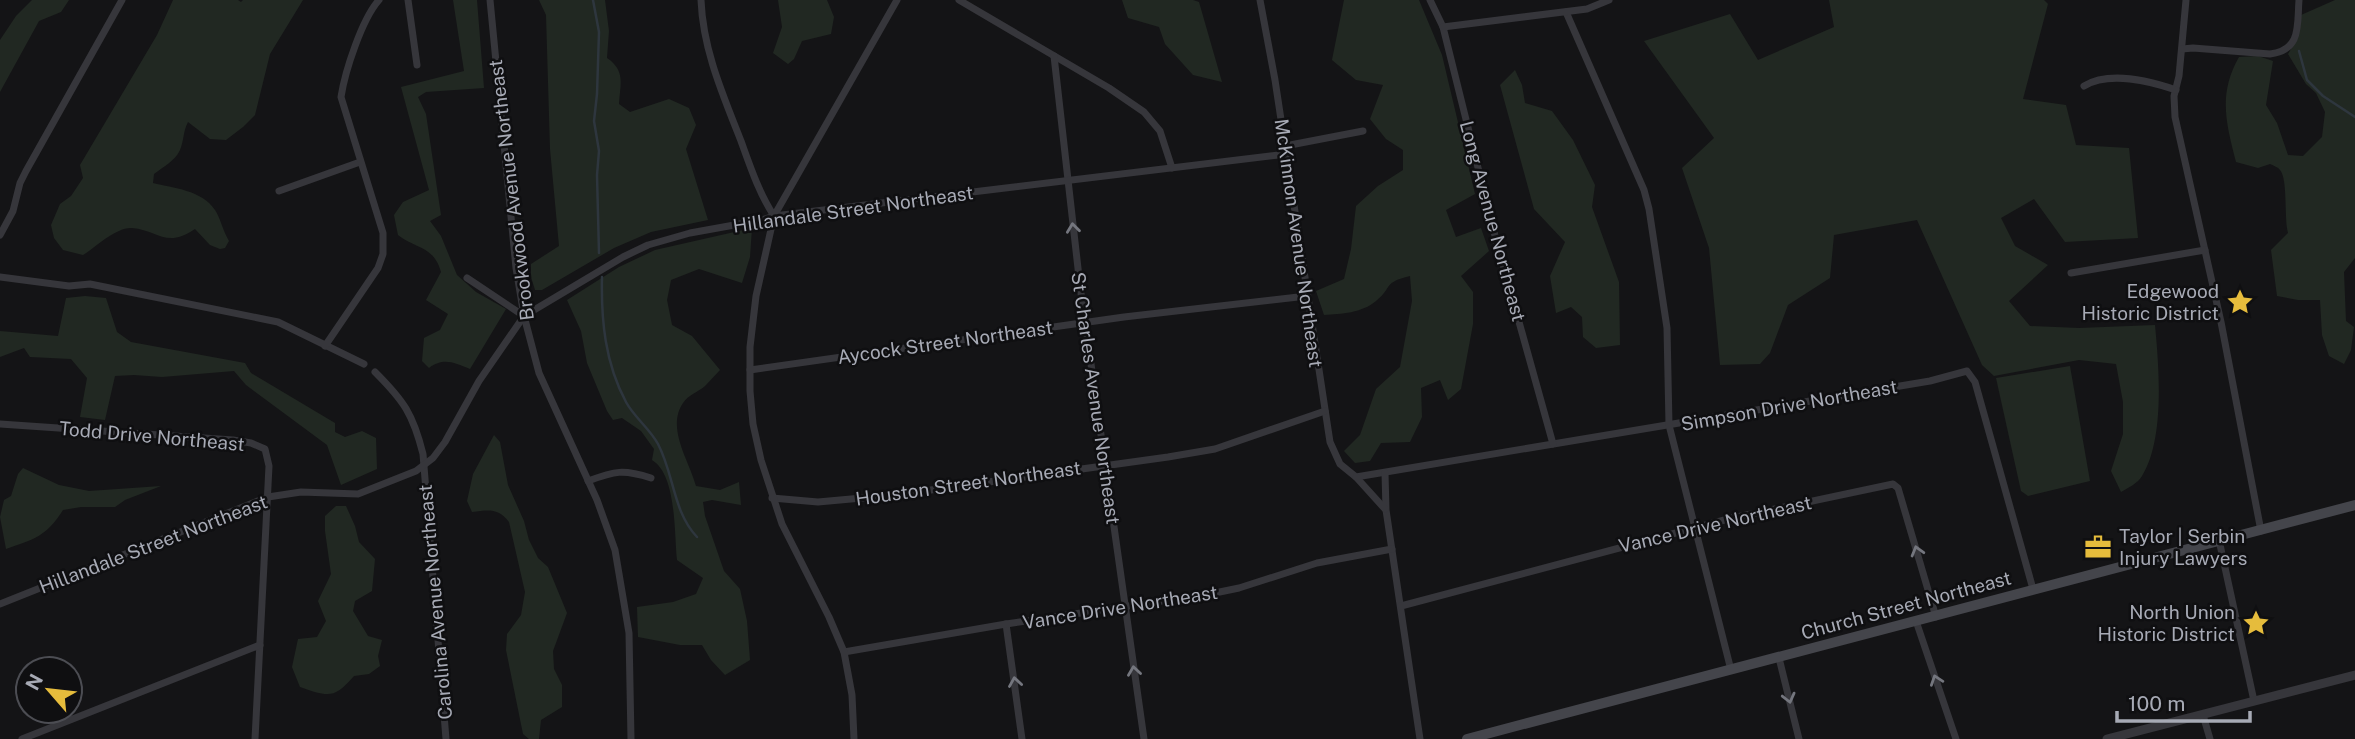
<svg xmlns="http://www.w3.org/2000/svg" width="2355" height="739" font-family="'Public Sans',sans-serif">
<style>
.green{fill:#212822}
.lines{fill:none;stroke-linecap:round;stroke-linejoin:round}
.stream{stroke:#2e363e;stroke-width:2.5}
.minor{stroke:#36363b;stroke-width:7}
.tertiary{stroke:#36363b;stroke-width:9}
.secondary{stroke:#44454b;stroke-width:10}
.oneway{stroke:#74767e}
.labels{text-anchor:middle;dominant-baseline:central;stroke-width:5;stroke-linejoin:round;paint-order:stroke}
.street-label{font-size:19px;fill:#a7aab5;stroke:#0f0f11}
.poi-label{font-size:19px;fill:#a7aab5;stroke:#0f0f11;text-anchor:end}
</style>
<rect width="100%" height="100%" fill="#141416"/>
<g class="green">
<polygon points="32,0 69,0 61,12 39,21 0,92 0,40 16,16"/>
<path d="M173 0H238L241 2 243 0H303L270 54 255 115 243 127 226 140 210 139 188 122C183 131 184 141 180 150 175 161 163 167 154 174L153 183C173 188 202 190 215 210 220 217 223 231 229 241L225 248 220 249 210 245 195 229C166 249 158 230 132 228 116 227 96 247 83 255L63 250 54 238 51 225 60 204 71 196 83 178 80 165 157 35Z"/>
<path d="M453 0H477L484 88 426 92 418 97 426 114 441 215 430 221 441 236 457 275 476 292 506 309 470 369C454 363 444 357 429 368L422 361 424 338 440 330 448 314 426 300 441 272C434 246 416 249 398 235L394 215 403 202 429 190 401 87 464 71Z"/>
<path d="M539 0H605L609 31 607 58C626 71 620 84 619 104L630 112 669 99 689 108 696 125 686 149 708 220 651 232 614 248 542 290H535L531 277V264L559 246 550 149 546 15Z"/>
<polygon points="778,0 827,0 834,17 831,34 802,41 794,59 788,64 773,53 782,27"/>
<polygon points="1122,0 1193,0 1199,2 1222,82 1193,75 1165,44 1159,27 1128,18"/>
<path d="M1344 0H1419L1442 55 1475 194 1446 210 1456 237 1481 228 1489 251 1461 276 1473 292V324L1461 389 1448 400 1440 380 1421 388 1422 417 1410 442 1381 443 1370 461 1355 463 1344 451 1360 435 1376 389 1400 367 1412 301 1410 276C1382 283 1394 286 1376 301 1362 313 1341 314 1324 315L1316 291 1344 279 1351 249 1356 206 1378 186 1403 170V150L1386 139 1370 119 1383 85 1356 80 1332 60Z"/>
<path d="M1829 0H2044L2048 4 2023 99 2066 105 2076 145 2129 148 2138 238 2065 242 2034 199 2001 218 2015 246 2048 265 2009 301 2030 326 2079 328 2155 325C2159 367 2165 439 2142 476 2138 483 2128 488 2121 492L2111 471 2123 434V402L2116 364 2079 360 1994 376 1982 365 1917 220 1834 235 1830 278 1788 305 1770 353 1760 364 1720 365 1709 248 1682 168 1714 138 1644 41 1730 14 1758 60 1834 27Z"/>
<path d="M2335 0H2355V258L2344 272 2346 321 2354 327 2351 350 2344 364 2329 356 2322 335 2320 300H2298L2277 296 2271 250 2288 233C2284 218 2288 179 2280 170 2278 167 2274 166 2270 164L2258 168 2236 162C2226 123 2218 94 2239 57L2258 56 2273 61 2266 105 2277 123 2288 155 2303 156 2322 137 2325 112 2316 93 2306 84 2288 54 2298 38 2301 15Z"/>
<polygon points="1515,70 1522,85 1525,103 1552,111 1573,140 1595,185 1592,207 1619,282 1620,345 1596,348 1583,337 1582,317 1571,307 1556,313 1550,276 1565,242 1534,209 1500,85"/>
<path d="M752 228 750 257 742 283 699 269 671 280 667 300 672 325 692 336 720 370C715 375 710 381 705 386 698 392 688 395 683 403 666 428 689 460 696 486L720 490 739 482 741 505 712 500 703 502 705 516 724 571 740 589 747 621 750 660 725 675 711 660 702 645H680L638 637 637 607 673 602 696 594 703 578 677 560C674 534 677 475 652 460L654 449 641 431 622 418 613 420 607 411 587 363 581 331 567 300 619 267 655 250Z"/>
<polygon points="85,296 106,298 117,332 131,342 245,363 251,373 335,423 335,432 345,437 362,431 376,438 377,469 341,485 327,445 246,385 234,371 162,377 134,375 115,376 105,420 80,417 87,378 71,359 30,357 24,348 0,357 0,331 58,336 66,298"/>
<polygon points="2070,366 2090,481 2028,496 2021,491 1996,378"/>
<path d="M494 435 500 442 508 485 524 521 529 540 538 558 548 567 567 613 553 651 554 669 562 685V707L541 720 539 739H529L523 734 506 650 507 634 521 615 525 592 509 522C498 508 489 510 472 512L467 501 473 474Z"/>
<path d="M23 468 59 485 89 491 161 486 125 500 115 507H81L63 510C46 537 34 539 6 549L0 517 4 500 11 496 18 474Z"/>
<path d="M336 506H346L355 526 359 542 375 559 372 591 355 601 353 611 368 636 382 640 378 656 380 666 369 674 354 676C334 699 329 697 300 687L292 667 298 639 317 637 326 621 318 601 331 574 325 531V516Z"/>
</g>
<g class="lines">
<g class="stream">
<polyline points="593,0 599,32 597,94 594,121 599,151 597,175 599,253"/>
<polyline points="2299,51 2307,80 2323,96 2355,117"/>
<path d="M602 277C601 320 605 363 626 402 634 417 650 429 658 444 674 474 673 512 697 537"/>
</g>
<g class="minor">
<polyline points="408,0 417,65"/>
<polyline points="490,0 516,268 524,316 539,373 597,500 615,550 629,633 631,739"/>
<path d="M701 0C703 50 723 95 741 141 750 166 759 193 774 216"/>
<polyline points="959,0 1109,88 1144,112 1160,131 1172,168"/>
<polyline points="1260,0 1275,80 1330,442 1340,464 1356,477 1930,381 1967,371 1975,382 2033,589"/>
<polyline points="1430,0 1443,27 1494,232 1553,444"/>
<polyline points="2186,0 2179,76 2174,96 2175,117 2221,322 2261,531"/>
<polyline points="1566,12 1644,190 1649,209 1667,328 1669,425 1731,670"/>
<polyline points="1443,27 1587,9 1609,0"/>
<path d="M2182 49 2193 48 2270 54C2302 50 2297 25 2299 0"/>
<polyline points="1054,56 1080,286 1144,739"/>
<path d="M2084 86C2109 71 2150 81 2176 90"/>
<polyline points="1285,146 1363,131"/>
<polyline points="279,191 360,162"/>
<polyline points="0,235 13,211 20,183 26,171 122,0"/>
<polyline points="2071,273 2205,250"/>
<polyline points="0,277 69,286 90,284 278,322 364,364"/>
<polyline points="467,278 524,316"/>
<path d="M325 346 378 268 383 254V233L341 97C345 71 362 19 379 0"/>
<polyline points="750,370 1124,317 1307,296"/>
<path d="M375 372C404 401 413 414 423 454L446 739"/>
<polyline points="0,424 233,440 251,443 265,449 269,466 255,739"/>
<polyline points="1385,473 1386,510 1420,739"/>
<polyline points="1356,477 1385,509"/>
<path d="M588 481C615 471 623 469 651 478"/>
<polyline points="772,498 818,502 895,495 1168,457 1215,449 1325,411"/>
<polyline points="2219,540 2254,701"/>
<polyline points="0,604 268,497 301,492 358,494 416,471 433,458 445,442 479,381 524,316 623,257 648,245 690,233 762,220 774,216 1287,154"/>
<polyline points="1401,606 1732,518 1893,484 1898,488 1936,617"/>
<polyline points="1916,621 1956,739"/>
<polyline points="1006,624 1022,739"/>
<polyline points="844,652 1006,624 1210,594 1239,588 1317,563 1392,549"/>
<polyline points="1779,658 1799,739"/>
<polyline points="2203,715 2210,739"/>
<polyline points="22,739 260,645"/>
<polyline points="854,739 852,695 844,652 829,617 782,524 761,460 753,424 750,391 750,347 756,296 774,216 897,0"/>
</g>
<polyline class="tertiary" points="2107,739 2355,675"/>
<polyline class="secondary" points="1467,739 2355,505"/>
</g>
<defs><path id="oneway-chevron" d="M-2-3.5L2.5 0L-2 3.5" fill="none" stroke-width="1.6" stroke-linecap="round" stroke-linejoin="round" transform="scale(1.75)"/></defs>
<g class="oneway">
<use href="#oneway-chevron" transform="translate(1073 228) rotate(-97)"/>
<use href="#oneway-chevron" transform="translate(1917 551) rotate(-106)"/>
<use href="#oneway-chevron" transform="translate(1134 671) rotate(-98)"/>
<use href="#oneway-chevron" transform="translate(1936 680) rotate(-109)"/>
<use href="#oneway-chevron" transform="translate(1015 682) rotate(-99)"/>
<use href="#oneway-chevron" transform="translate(1789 698) rotate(76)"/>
</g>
<defs>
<g id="sight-bare" transform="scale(2.1)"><path d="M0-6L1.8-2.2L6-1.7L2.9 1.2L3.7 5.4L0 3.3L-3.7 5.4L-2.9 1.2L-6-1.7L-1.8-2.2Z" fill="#e6bc3c" stroke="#0f0f11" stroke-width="2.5" paint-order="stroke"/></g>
<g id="office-bare" transform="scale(2.1)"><path d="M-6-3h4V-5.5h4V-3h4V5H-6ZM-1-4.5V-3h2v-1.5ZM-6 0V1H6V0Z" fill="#e6bc3c" stroke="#0f0f11" stroke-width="2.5" paint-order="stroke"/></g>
</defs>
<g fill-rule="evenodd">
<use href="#sight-bare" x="2240" y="302"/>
<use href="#office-bare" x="2098" y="547"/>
<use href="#sight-bare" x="2256" y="623"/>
</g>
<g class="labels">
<g class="street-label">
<text transform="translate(511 190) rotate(-97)">Brookwood Avenue Northeast</text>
<text transform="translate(853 209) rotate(-8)">Hillandale Street Northeast</text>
<text transform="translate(1493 221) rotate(75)">Long Avenue Northeast</text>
<text transform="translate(1299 243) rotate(82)">McKinnon Avenue Northeast</text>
<text transform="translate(945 342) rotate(-8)">Aycock Street Northeast</text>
<text transform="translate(1096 398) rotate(82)">St Charles Avenue Northeast</text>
<text transform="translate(1789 405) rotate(-10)">Simpson Drive Northeast</text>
<text transform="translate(152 436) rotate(5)">Todd Drive Northeast</text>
<text transform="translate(968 483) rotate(-8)">Houston Street Northeast</text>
<text transform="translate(1715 524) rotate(-13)">Vance Drive Northeast</text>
<text transform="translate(153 544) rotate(-21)">Hillandale Street Northeast</text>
<text transform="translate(435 602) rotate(-95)">Carolina Avenue Northeast</text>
<text transform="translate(1906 605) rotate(-15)">Church Street Northeast</text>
<text transform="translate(1120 607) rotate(-9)">Vance Drive Northeast</text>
</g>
<g class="poi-label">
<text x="2219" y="291">Edgewood<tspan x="2219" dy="22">Historic District</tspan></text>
<text x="2119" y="536" text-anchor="start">Taylor | Serbin<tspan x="2119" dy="22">Injury Lawyers</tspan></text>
<text x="2235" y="612">North Union<tspan x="2235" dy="22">Historic District</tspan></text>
</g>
</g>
<g transform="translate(49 690) rotate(298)"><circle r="33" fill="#0f0f11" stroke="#4c4d53" stroke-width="2"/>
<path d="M0-5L12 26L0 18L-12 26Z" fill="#e6bc3c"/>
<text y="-10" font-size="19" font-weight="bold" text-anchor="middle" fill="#a7aab5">N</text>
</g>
<path d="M2117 711v10h133v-10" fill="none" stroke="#a7aab5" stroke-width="3.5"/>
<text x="2128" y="711" font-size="21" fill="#a7aab5" stroke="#0f0f11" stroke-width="5" paint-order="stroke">100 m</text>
</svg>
